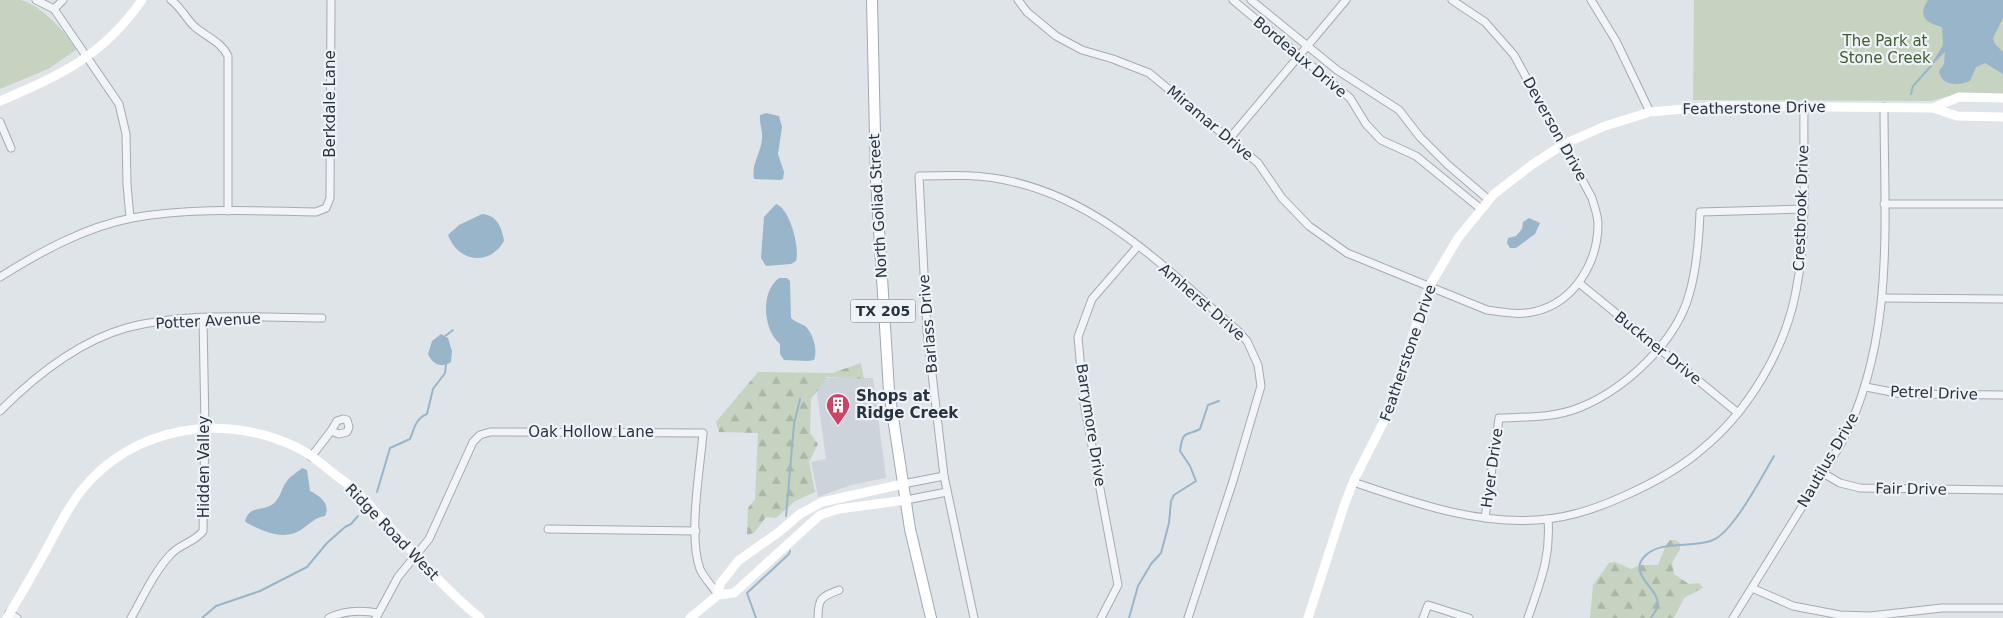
<svg xmlns="http://www.w3.org/2000/svg" width="2003" height="618" font-family="'DejaVu Sans',sans-serif">
<style>
.built{fill:#cdd3db}
.green{fill:#c6d3c0}
.forest{fill:url(#forest-firs)}
.water{fill:#99b5ca}
.lines{fill:none;stroke-linecap:round;stroke-linejoin:round}
.stream{stroke:#99b5ca;stroke-width:2}
.street-casing{stroke:#a4abb3;stroke-width:9}
.primary-casing{stroke:#9ea9b5;stroke-width:12}
.street{stroke:#f2f4f7;stroke-width:7}
.secondary{stroke:#fff;stroke-width:9}
.primary{stroke:#fff;stroke-width:10}
.labels{text-anchor:middle;dominant-baseline:central;stroke-width:4.5;stroke-linejoin:round;paint-order:stroke}
.shield{fill:#eff2f6;stroke:#646c77;stroke-width:1}
.shield-label{font-size:14px;font-weight:bold;fill:#283340}
.park-label{font-size:15px;fill:#3f5c34;stroke:#eff2f6}
.street-label{font-size:15px;fill:#283340;stroke:#eff2f6}
.poi-label{font-size:15px;font-weight:bold;fill:#283340;stroke:#eff2f6;text-anchor:start}
</style>
<defs>
<pattern id="forest-firs" width="22" height="20" patternUnits="userSpaceOnUse" patternTransform="scale(1.25)"><rect width="22" height="20" fill="#c6d3c0"/><path d="M5 1l3.5 6h-7zM16 11l3.5 6h-7z" fill="#aab6a6"/></pattern>
</defs>
<rect width="100%" height="100%" fill="#dfe4e9"/>
<polygon class="built" points="815,378 873,378 886,478 851,485 818,497 811,462 826,459"/>
<g class="green">
<path d="M0 0C6 0 14 0 20 0 40 4 67 33 76 50L48 69 0 89Z"/>
<polygon points="1694,0 2003,0 2003,95 1957,94 1931,101 1693,100"/>
</g>
<g class="forest">
<polygon points="861,363 864,379 827,377 811,399 810,433 818,444 809,462 815,492 795,501 776,518 766,517 754,533 747,535 748,508 755,499 758,433 719,432 716,422 758,372 832,373"/>
<polygon points="1670,540 1675,540 1680,543 1680,549 1672,563 1674,574 1689,584 1699,583 1703,588 1684,598 1674,618 1590,618 1593,585 1609,563 1615,562 1631,569 1641,565 1658,565 1666,545"/>
</g>
<g class="water">
<path d="M1928 0H2003V18L1993 38 1995 44 2003 52V74L1985 63 1976 67 1970 81C1958 86 1941 86 1939 71L1944 64 1945 52 1929 68 1943 45 1942 27C1926 23 1917 16 1928 0Z"/>
<path d="M766 113 779 116 782 127 778 154 784 172 783 179 780 180 754 179C751 164 761 153 762 139 763 130 759 124 760 115Z"/>
<path d="M776 204C790 208 800 249 796 261L791 264 766 266 761 258 764 217Z"/>
<path d="M482 214C497 215 502 228 504 241 489 267 458 262 448 235L459 225Z"/>
<polygon points="1529,218 1540,223 1535,234 1516,248 1510,248 1507,243 1508,238 1516,236 1522,229 1523,222"/>
<path d="M779 278H787L790 281 791 318C795 322 800 323 805 326 813 333 818 350 814 360L808 361 784 360 780 354V344C763 330 760 292 779 278Z"/>
<path d="M441 334 448 338 452 351 451 362C442 369 432 364 428 354L432 341Z"/>
<path d="M302 468 307 470 310 491C320 496 331 504 325 516 315 518 313 521 305 527 286 542 267 533 247 523L245 521C250 505 261 512 273 504 281 498 281 488 287 481 290 476 298 472 302 468Z"/>
</g>
<g class="lines">
<g class="stream">
<polyline points="1911,94 1913,86 1931,66"/>
<polyline points="444,337 453,330"/>
<path d="M377 492 390 448 410 439C414 429 416 418 427 414L433 389 445 373 446 364"/>
<polyline points="786,516 794,424 800,399"/>
<polyline points="202,618 216,606 260,591 307,567 327,543 345,527 351,524 358,516"/>
<polyline points="756,618 747,593 789,554 790,551"/>
<path d="M1129 618 1138 586 1151 564 1161 553 1169 523 1171 501 1174 495 1196 481 1190 466 1180 451C1183 429 1185 437 1200 429L1208 405 1219 401"/>
<path d="M1651 618C1653 614 1658 609 1658 605 1659 588 1628 575 1644 557 1660 539 1692 549 1713 540 1734 531 1762 476 1774 456"/>
</g>
<g class="street-casing">
<g id="street">
<polyline points="36,0 54,9 119,104 126,134 127,184 130,218"/>
<path d="M171 0C181 7 186 19 195 27 207 37 221 42 228 56V211"/>
<path d="M1018 0 1027 12 1056 36 1082 50 1113 59 1149 73 1258 163 1282 198 1309 226 1347 253 1487 310C1503 312 1520 316 1537 311 1575 301 1598 262 1598 224 1598 215 1594 206 1592 198L1514 55 1485 22 1452 0"/>
<polyline points="1233,0 1350,98 1366,124 1381,140 1416,156 1481,209"/>
<polyline points="1251,0 1337,70 1399,110 1420,137 1448,165 1489,200"/>
<polyline points="1591,0 1616,41 1650,112"/>
<polyline points="54,9 63,0"/>
<polyline points="0,122 11,148"/>
<polyline points="1230,138 1346,0"/>
<polyline points="1884,204 2003,204"/>
<path d="M0 277C40 252 85 227 132 218 193 207 255 211 316 212L326 208 330 198 331 0"/>
<polyline points="1579,283 1738,413"/>
<polyline points="1882,298 2003,299"/>
<polyline points="1866,387 1902,394 2003,395"/>
<path d="M0 411C35 376 77 342 126 328 188 311 258 318 322 318"/>
<polygon points="343,419 347,420 349,427 347,432 339,434 331,431 337,421"/>
<polyline points="311,457 331,431"/>
<polyline points="1823,473 1840,483 1860,488 2003,490"/>
<path d="M1353 482C1415 503 1481 527 1548 519 1574 516 1600 507 1624 496 1651 484 1678 470 1701 450 1748 412 1785 350 1796 291 1808 231 1803 167 1804 107"/>
<polyline points="903,484 944,476"/>
<polyline points="906,500 947,492"/>
<path d="M1485 518 1499 418C1526 417 1555 418 1581 407 1625 389 1676 342 1689 295 1697 268 1699 240 1700 212L1803 209"/>
<polyline points="548,529 696,531"/>
<polyline points="1752,588 1793,606 1840,615 1870,616 1942,608 2003,608"/>
<polyline points="9,613 17,618"/>
<path d="M131 618C143 597 154 572 171 554 180 544 195 542 203 531L205 428 203 318"/>
<path d="M329 618C345 610 361 610 378 613"/>
<path d="M376 618 398 577 429 539 473 442 480 435 490 432 703 433C700 470 688 536 700 569 704 578 713 587 718 595"/>
<path d="M818 618C818 598 821 597 839 590"/>
<path d="M974 618 944 476 927 331 919 176C951 175 983 174 1014 182 1104 203 1169 272 1237 330L1247 341 1258 365 1261 386 1233 481 1188 618"/>
<polyline points="1101,618 1118,585 1084,403 1078,337 1092,299 1138,246"/>
<polyline points="1423,618 1428,605 1469,618"/>
<path d="M1528 618C1540 582 1551 558 1548 519"/>
<path d="M1733 618 1841 444C1896 340 1884 221 1884 107"/>
</g>
</g>
<g class="primary-casing">
<polyline id="primary" points="872,0 876,180 889,391 910,529 931,618"/>
</g>
<use href="#street" class="street"/>
<g class="secondary">
<path d="M0 101C61 75 103 56 142 0"/>
<polyline points="1933,108 1959,97 2003,98"/>
<polyline points="718,595 720,584 738,561 779,532 800,514 822,502 903,484"/>
<path d="M7 618C22 592 38 566 52 539 61 522 69 506 81 491 133 425 225 412 298 448 313 455 327 469 341 479 356 489 369 505 381 518 414 552 443 588 480 618"/>
<polyline points="690,618 718,595 734,593 820,515 839,509 906,500"/>
<polyline points="1308,618 1344,506 1353,482 1385,419 1429,287 1458,238 1494,194 1533,164 1564,144 1605,126 1650,112 1718,106 1933,108 1957,116 2003,117"/>
</g>
<use href="#primary" class="primary"/>
</g>
<defs>
<g id="building-pin" transform="scale(1.25)"><path d="M0 17L-7.5 6A9.5 9.5 0 1 1 7.5 6Z" fill="#d24062" stroke="#eff2f6"/><path d="M-4-6H4V6H1V3H-1V6H-4ZM-2.5-4.3h1.7v1.8h-1.7ZM.8-4.3h1.7v1.8H.8ZM-2.5-1h1.7V.8h-1.7ZM.8-1h1.7V.8H.8Z" fill="#fff"/></g>
</defs>
<g fill-rule="evenodd">
<use href="#building-pin" x="838" y="405"/>
</g>
<g class="labels">
<rect class="shield" x="850.5" y="299.5" width="65" height="23" rx="4"/>
<g class="shield-label">
<text x="883" y="311">TX 205</text>
</g>
<g class="park-label">
<text x="1885" y="41">The Park at<tspan x="1885" dy="17">Stone Creek</tspan></text>
</g>
<g class="street-label">
<text transform="translate(1300 57) rotate(40)">Bordeaux Drive</text>
<text transform="translate(330 104) rotate(-90)">Berkdale Lane</text>
<text transform="translate(1754 108) rotate(-1)">Featherstone Drive</text>
<text transform="translate(1210 123) rotate(40)">Miramar Drive</text>
<text transform="translate(1555 129) rotate(61)">Deverson Drive</text>
<text transform="translate(878 206) rotate(-93)">North Goliad Street</text>
<text transform="translate(1801 208) rotate(-88)">Crestbrook Drive</text>
<text transform="translate(1202 302) rotate(41)">Amherst Drive</text>
<text transform="translate(208 321) rotate(-3)">Potter Avenue</text>
<text transform="translate(928 324) rotate(-95)">Barlass Drive</text>
<text transform="translate(1658 348) rotate(39)">Buckner Drive</text>
<text transform="translate(1408 353) rotate(-71)">Featherstone Drive</text>
<text transform="translate(1934 393) rotate(2)">Petrel Drive</text>
<text transform="translate(1091 425) rotate(81)">Barrymore Drive</text>
<text x="591" y="432">Oak Hollow Lane</text>
<text transform="translate(1828 460) rotate(-60)">Nautilus Drive</text>
<text transform="translate(204 467) rotate(-90)">Hidden Valley</text>
<text transform="translate(1492 468) rotate(-82)">Hyer Drive</text>
<text transform="translate(1911 489) rotate(1)">Fair Drive</text>
<text transform="translate(392 532) rotate(46)">Ridge Road West</text>
</g>
<g class="poi-label">
<text x="856" y="396">Shops at<tspan x="856" dy="17">Ridge Creek</tspan></text>
</g>
</g>
</svg>
